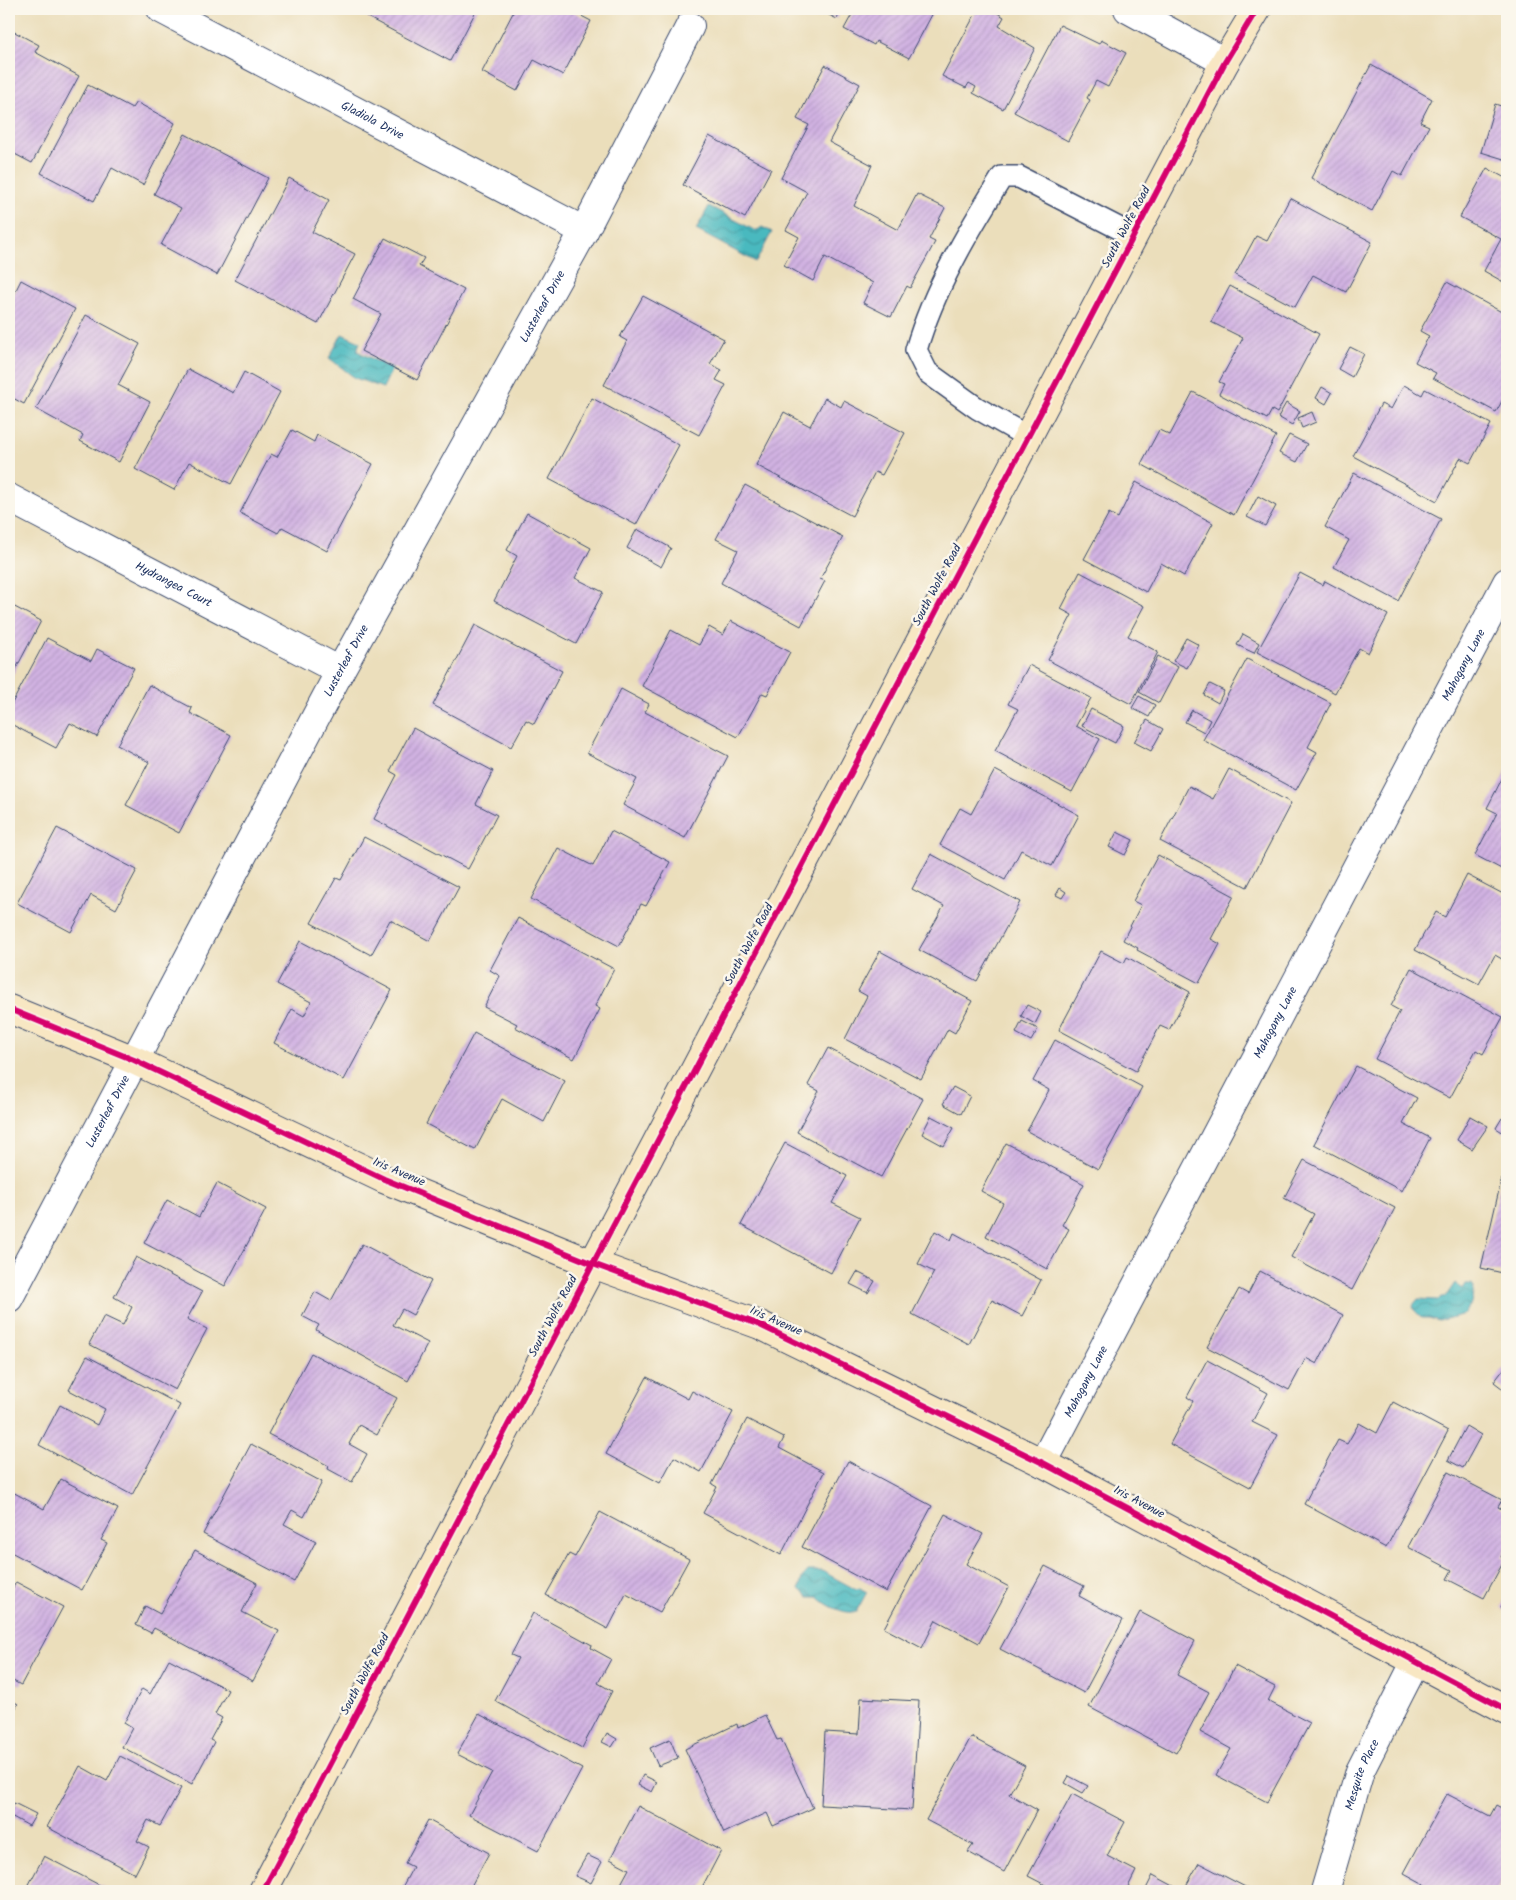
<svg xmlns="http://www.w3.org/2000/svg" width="1516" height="1900" font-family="Kalam,sans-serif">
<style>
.water{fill:url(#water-waves);stroke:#32748e}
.building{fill:url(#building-hatch)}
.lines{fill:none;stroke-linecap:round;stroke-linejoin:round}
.lane-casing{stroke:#3a496c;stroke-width:24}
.street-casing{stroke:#3a496c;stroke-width:30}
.secondary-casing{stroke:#3a496c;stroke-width:30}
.lane{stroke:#fff;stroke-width:21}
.street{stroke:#fff;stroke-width:28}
.secondary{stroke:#f8e7c3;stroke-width:28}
.cycleway-casing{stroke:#fbf7ec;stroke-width:9}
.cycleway{stroke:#d6006c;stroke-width:6}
.labels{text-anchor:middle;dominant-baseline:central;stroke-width:5;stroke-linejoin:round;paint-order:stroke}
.street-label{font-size:12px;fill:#1b2f5e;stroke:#fbf7ec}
</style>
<defs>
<pattern id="water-waves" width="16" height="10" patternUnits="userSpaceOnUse" patternTransform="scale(1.25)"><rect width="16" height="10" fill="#4ab9bf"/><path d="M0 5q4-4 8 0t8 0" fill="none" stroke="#3d979e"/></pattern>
<pattern id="building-hatch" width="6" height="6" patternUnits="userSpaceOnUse" patternTransform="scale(1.25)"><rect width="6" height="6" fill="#d1b2e2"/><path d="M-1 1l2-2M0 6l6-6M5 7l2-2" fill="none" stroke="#b399c4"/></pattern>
</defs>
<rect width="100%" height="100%" fill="#fbf7ec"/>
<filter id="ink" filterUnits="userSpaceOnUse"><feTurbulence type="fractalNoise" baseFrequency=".02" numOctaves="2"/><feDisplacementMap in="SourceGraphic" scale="10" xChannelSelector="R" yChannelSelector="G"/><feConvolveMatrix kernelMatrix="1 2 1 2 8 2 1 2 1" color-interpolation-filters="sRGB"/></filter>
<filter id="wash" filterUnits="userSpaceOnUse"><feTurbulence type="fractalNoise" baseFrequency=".0096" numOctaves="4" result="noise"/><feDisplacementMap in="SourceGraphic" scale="20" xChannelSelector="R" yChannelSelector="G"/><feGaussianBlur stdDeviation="1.12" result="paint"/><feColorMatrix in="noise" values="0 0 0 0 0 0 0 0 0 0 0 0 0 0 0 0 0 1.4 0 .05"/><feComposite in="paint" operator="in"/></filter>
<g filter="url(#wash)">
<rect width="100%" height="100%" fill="#ebdebb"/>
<g class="water">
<polygon points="709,206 756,231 762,227 772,232 756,262 696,230"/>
<polygon points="342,334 360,342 357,351 392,369 383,388 355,378 329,358"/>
<polygon points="1455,1283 1463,1289 1466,1284 1472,1284 1474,1288 1471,1304 1464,1314 1439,1321 1429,1318 1422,1318 1414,1310 1413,1305 1418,1299 1438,1300 1446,1296"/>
<path d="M808 1571H822L855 1589 860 1588 867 1592 856 1612C843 1614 827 1606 818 1597H809L799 1589 802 1578Z"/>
</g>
<g id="blocks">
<g class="building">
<polygon points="371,9 477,9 450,61 367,17"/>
<polygon points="515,9 568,9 591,21 563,75 534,60 517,91 482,72"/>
<polygon points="817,9 842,9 837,19"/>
<polygon points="855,9 935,9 909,58 876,41 874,45 844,29"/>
<polygon points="978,9 995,9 994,11 1004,17 999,26 1035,48 1003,109 973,93 976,87 969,83 966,88 942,76"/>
<polygon points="1060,25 1099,44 1101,40 1126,53 1108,87 1096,81 1087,98 1090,100 1068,141 1014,112"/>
<polygon points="9,29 39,45 35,52 79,76 32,163 9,151"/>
<polygon points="825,65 860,84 829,142 872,165 854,206 898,230 917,194 945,208 929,239 935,242 910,288 907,286 891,317 863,303 873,283 825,257 813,281 784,265 799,237 786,230 807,192 781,178 809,125 797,119"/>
<polygon points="1371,65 1432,99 1420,122 1429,126 1402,176 1393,171 1372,211 1311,178"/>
<polygon points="88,85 132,108 136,102 175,123 143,185 112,168 94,201 41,173"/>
<polygon points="1495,104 1507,108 1507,160 1481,152"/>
<polygon points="185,134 268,178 217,275 161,245 181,208 154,194"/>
<polygon points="709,136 771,169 745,218 683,185"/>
<polygon points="1487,168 1507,179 1507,284 1484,271 1501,239 1460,217"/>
<polygon points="289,178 329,200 312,232 355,254 318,324 235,280"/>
<polygon points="1290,198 1372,242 1346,292 1313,275 1295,307 1235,275 1256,236 1267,241"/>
<polygon points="385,238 424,258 419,266 464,290 417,380 361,351 381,314 353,299"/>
<polygon points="21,280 75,309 24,404 9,396 9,304"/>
<polygon points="1447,282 1507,315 1505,368 1507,369 1507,392 1496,412 1433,378 1436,373 1415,362 1429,336 1420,331"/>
<polygon points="1230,286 1319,334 1277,413 1272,410 1267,419 1219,394 1224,384 1219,382 1243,338 1211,322"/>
<polygon points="643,296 724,339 710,364 722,370 716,380 726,385 699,435 604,385 627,341 620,337"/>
<polygon points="86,315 140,344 118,385 150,402 119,462 80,441 83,435 36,409"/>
<polygon points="1350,347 1364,354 1352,377 1338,369"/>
<polygon points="188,369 233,393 244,372 280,392 231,484 189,462 174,490 135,469"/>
<polygon points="1404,385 1422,395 1425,389 1491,424 1470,463 1460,458 1437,501 1353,456 1381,404 1391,409"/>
<polygon points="1322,387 1332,393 1326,404 1316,398"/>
<polygon points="1193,392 1276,436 1234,515 1141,464 1159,430 1170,435"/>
<polygon points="592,398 679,445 636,525 549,479"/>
<polygon points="825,398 841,407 844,401 905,433 882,475 875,472 852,516 756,465 784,412 810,426"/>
<polygon points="1286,403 1300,411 1292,425 1278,417"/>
<polygon points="1312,412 1316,422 1302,428 1298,418"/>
<polygon points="292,430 314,442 317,435 373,464 327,551 282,527 278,533 240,513 271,454 277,457"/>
<polygon points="1289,435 1307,444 1297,462 1279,453"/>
<polygon points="1354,473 1441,519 1398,601 1334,567 1349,540 1325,527"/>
<polygon points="1136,482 1213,523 1184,576 1161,563 1146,592 1084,559 1109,513 1118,518"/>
<polygon points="745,485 843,537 820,579 825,581 801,626 721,583 738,550 716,539"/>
<polygon points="1258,496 1276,506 1265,526 1247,517"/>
<polygon points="527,513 591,548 575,578 603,592 576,644 494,601 517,556 507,550"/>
<polygon points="637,529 671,548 661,567 627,548"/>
<polygon points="1080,572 1144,606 1128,636 1158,652 1131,704 1048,660 1072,615 1061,609"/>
<polygon points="1300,573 1323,585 1325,581 1388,615 1368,653 1359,648 1335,693 1257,652"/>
<polygon points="9,604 41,621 9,682"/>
<polygon points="731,621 790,652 767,695 762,693 738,737 642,686 671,630 699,645 709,627 723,635"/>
<polygon points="475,625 562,671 534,724 526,720 511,747 433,705"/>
<polygon points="1243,634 1259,643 1254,653 1237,645"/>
<polygon points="47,638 91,661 97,649 134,668 97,737 70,723 56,748 9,723 9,709"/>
<polygon points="1186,638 1199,645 1187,668 1173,661"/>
<polygon points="1158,656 1178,667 1159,703 1139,692"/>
<polygon points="1247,659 1331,703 1308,747 1317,752 1296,790 1203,740"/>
<polygon points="1029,665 1091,698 1076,726 1100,739 1072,792 995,751 1018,709 1008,704"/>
<polygon points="1210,684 1224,691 1218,703 1204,695"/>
<polygon points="149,685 192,708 190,713 231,735 179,833 126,805 149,762 117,745"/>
<polygon points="621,689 649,704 645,712 728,756 685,838 623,805 637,779 587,753"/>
<polygon points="1139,696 1155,705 1149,717 1132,708"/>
<polygon points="1091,709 1124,726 1115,743 1082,726"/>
<polygon points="1192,710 1210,720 1204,732 1185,722"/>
<polygon points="1147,720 1163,729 1151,751 1134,742"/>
<polygon points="413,728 493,771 476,804 497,815 468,869 374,819 397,775 390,771"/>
<polygon points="1229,769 1291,803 1247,887 1160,841 1189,786 1213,799"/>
<polygon points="1507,769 1507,872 1475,855 1497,813 1487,808"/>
<polygon points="995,770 1079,815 1052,866 1021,850 1005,880 940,845 960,808 971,814"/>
<polygon points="57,828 137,870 116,909 91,895 71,932 17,903"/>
<polygon points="611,831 670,862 646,906 641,904 619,946 531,899 558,848 593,866"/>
<polygon points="1117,832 1133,840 1125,855 1109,847"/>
<polygon points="364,837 459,887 430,941 390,920 371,955 311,923 336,878 341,880"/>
<polygon points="931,854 1020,902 977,981 919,950 944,906 912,889"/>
<polygon points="1158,855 1234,896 1211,939 1220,944 1199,983 1137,950 1138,948 1123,940 1141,905 1133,901"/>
<polygon points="1467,875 1507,896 1507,962 1495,955 1479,984 1415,950 1436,912 1445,917"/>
<polygon points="1060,888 1066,892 1062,898 1056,895"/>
<polygon points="518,918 614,969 595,1006 600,1009 574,1059 515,1027 517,1024 484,1007 500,976 490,970"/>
<polygon points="300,941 392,990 344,1080 274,1043 292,1009 304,1016 311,1002 277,984"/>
<polygon points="880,951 972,1001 955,1033 948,1029 921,1079 845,1039 867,996 858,991"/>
<polygon points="1101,951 1124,963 1127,957 1190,992 1169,1030 1160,1026 1136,1071 1059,1030"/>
<polygon points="1411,968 1503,1017 1483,1054 1476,1050 1450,1098 1375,1059 1400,1011 1391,1006"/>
<polygon points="1027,1005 1041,1012 1035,1024 1021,1016"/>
<polygon points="1022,1021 1038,1029 1031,1041 1016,1033"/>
<polygon points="474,1033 565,1081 544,1122 502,1099 475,1150 426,1124"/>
<polygon points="1055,1040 1142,1087 1098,1169 1027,1131 1049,1090 1033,1081"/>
<polygon points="828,1048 923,1099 881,1177 797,1132 819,1091 808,1085"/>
<polygon points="1356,1066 1417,1098 1403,1124 1430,1138 1402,1191 1314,1144"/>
<polygon points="953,1087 970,1096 961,1114 943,1104"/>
<polygon points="931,1116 954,1128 944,1146 922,1134"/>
<polygon points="1470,1116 1488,1126 1472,1149 1457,1140"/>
<polygon points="1502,1118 1507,1121 1504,1133 1496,1128"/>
<polygon points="785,1143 847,1176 832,1203 860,1217 831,1273 741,1225"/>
<polygon points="1006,1143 1084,1184 1062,1225 1069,1229 1047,1269 986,1236 1003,1203 981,1191"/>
<polygon points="1304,1160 1395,1208 1352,1290 1291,1257 1314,1214 1284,1198"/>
<polygon points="1502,1177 1507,1178 1507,1274 1481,1268"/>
<polygon points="217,1183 266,1209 225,1286 144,1243 167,1200 199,1217"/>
<polygon points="935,1231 951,1240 954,1233 1041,1280 1022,1316 992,1300 969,1344 912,1314 934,1272 918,1264"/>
<polygon points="362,1244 431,1281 413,1315 402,1309 393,1325 428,1343 408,1381 316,1330 319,1325 302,1316 315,1292 331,1301"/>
<polygon points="136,1257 202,1292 187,1319 207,1329 175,1390 89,1344 104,1316 123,1325 132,1307 114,1297"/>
<polygon points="1260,1271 1343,1315 1317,1364 1306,1358 1289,1390 1207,1347 1239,1289 1248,1294"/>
<polygon points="857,1272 875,1281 868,1293 850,1284"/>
<polygon points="311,1353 397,1398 377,1435 359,1425 349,1444 367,1454 352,1482 328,1469 329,1466 268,1434"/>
<polygon points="87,1356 180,1405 132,1495 39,1445 60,1405 97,1425 105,1409 69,1390"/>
<polygon points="1207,1360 1268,1393 1252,1422 1278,1435 1250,1487 1170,1444 1193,1401 1187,1397"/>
<polygon points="1507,1365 1507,1392 1494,1382"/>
<polygon points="647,1377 688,1399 692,1391 733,1412 701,1472 674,1457 660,1483 606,1454"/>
<polygon points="1393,1402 1448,1431 1386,1548 1304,1504 1338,1440 1347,1444 1359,1423 1377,1433"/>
<polygon points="747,1419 784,1438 779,1448 824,1472 781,1555 703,1513 717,1487 712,1484"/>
<polygon points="1466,1426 1481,1435 1463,1468 1448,1460"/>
<polygon points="251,1444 322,1482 304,1517 292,1510 284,1524 316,1541 294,1582 203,1534"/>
<polygon points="848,1461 932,1506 886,1592 802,1547"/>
<polygon points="1448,1472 1502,1500 1498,1507 1507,1512 1507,1546 1501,1557 1505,1559 1484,1598 1447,1579 1452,1570 1408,1547"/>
<polygon points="61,1479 118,1509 101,1540 107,1543 82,1590 9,1551 9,1490 44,1509"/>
<polygon points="600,1512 689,1559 660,1612 626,1594 608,1629 546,1595 569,1554 575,1557"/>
<polygon points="945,1514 983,1534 966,1564 1009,1587 979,1643 936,1620 922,1648 884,1628"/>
<polygon points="195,1550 257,1583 242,1612 279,1631 253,1681 154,1628 151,1633 136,1625 145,1606 160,1614"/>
<polygon points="1045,1566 1084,1586 1079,1596 1123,1620 1084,1693 1000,1649"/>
<polygon points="16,1582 63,1607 21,1685 9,1679 9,1595"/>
<polygon points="1507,1595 1507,1611 1501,1607"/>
<polygon points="1140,1612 1195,1641 1177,1675 1209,1692 1176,1753 1089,1707"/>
<polygon points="533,1613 592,1645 591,1648 611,1659 598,1683 612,1691 582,1748 495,1701 518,1658 511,1655"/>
<polygon points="169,1659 228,1690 215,1714 222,1718 210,1740 214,1742 192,1784 122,1747 132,1728 124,1723 142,1689 150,1694"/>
<polygon points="1235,1666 1275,1687 1268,1701 1310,1723 1267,1802 1216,1775 1231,1749 1200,1732"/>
<polygon points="861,1698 919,1701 912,1810 821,1805 825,1732 859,1734"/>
<polygon points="9,1699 18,1704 9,1720"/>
<polygon points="479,1714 582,1769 538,1851 469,1815 492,1772 457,1754"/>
<polygon points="765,1715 777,1740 781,1739 813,1808 773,1826 767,1813 724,1833 685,1749 737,1724 738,1728"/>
<polygon points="607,1733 617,1739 612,1747 602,1742"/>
<polygon points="971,1737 1025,1766 1009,1794 1037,1810 1004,1872 968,1852 973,1845 926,1820"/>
<polygon points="670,1739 678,1758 658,1766 650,1748"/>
<polygon points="120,1756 181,1788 160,1826 148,1820 137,1841 149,1847 135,1874 47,1827 80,1766 107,1781"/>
<polygon points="643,1775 657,1782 652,1792 638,1785"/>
<polygon points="1069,1776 1088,1786 1083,1793 1065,1783"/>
<polygon points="1072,1794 1125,1822 1107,1856 1136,1871 1126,1891 1057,1891 1028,1876"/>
<polygon points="1447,1794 1490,1816 1496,1805 1507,1811 1507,1871 1497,1891 1437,1891 1404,1873"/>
<polygon points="14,1803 36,1814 29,1826 9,1815"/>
<polygon points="638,1806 721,1851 700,1891 617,1891 629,1869 610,1859"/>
<polygon points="428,1820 489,1853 470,1888 477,1891 400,1891 413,1867 405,1863"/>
<polygon points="587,1855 602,1862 591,1883 575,1876"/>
<polygon points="44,1856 107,1889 106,1891 17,1891 20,1886 26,1890"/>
<polygon points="1199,1863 1253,1891 1145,1891 1153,1875 1183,1891"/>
</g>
</g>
</g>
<g filter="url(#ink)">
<use href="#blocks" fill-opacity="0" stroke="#3a496c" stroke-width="1"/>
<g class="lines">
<g class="lane-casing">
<path id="lane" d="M1028 437 977 408 927 372 916 350C934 288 969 230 1002 177H1019L1134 236"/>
</g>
<g class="street-casing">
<g id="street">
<path id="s1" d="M161 9 584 231"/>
<polyline points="1128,9 1225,62"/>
<path id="s2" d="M9 498 340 671"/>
<path id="s3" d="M9 1298 340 671 584 231 690 26"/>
<path id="s4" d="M1043 1463 1507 582"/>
<path id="s5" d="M1325 1891 1360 1771 1415 1663"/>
</g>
</g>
<g class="secondary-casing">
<g id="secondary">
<polyline points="9,1009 134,1060 384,1179 593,1264 760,1325 1043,1463 1507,1710"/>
<polyline points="263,1891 1225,62 1257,9"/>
</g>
</g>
<use href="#lane" class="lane"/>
<use href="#street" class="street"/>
<use href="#secondary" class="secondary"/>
<g class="cycleway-casing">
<g id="cycleway">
<polyline points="9,1009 134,1060 384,1179 593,1264 760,1325 1043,1463 1507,1710"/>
<polyline points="263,1891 1225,62 1257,9"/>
</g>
</g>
<use href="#cycleway" class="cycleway"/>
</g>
</g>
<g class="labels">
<g class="street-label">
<text stroke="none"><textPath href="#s1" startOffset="239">Gladiola Drive</textPath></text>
<text transform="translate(1126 227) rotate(-62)">South Wolfe Road</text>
<text stroke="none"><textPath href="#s3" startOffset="1126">Lusterleaf Drive</textPath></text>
<text stroke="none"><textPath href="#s2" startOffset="186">Hydrangea Court</textPath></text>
<text transform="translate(937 585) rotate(-62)">South Wolfe Road</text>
<text stroke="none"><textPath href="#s3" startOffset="721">Lusterleaf Drive</textPath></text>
<text stroke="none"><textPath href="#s4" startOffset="902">Mahogany Lane</textPath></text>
<text transform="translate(749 944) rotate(-62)">South Wolfe Road</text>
<text stroke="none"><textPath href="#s4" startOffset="498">Mahogany Lane</textPath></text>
<text stroke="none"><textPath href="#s3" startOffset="211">Lusterleaf Drive</textPath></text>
<text transform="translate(399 1172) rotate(23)">Iris Avenue</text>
<text transform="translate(553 1316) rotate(-62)">South Wolfe Road</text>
<text transform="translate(776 1321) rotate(24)">Iris Avenue</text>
<text stroke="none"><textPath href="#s4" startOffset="92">Mahogany Lane</textPath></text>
<text transform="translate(1139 1502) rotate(28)">Iris Avenue</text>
<text transform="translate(365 1674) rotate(-62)">South Wolfe Road</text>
<text stroke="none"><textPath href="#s5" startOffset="122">Mesquite Place</textPath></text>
</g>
</g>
<rect width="1516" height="1900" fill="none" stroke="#fbf7ec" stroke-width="30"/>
</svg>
